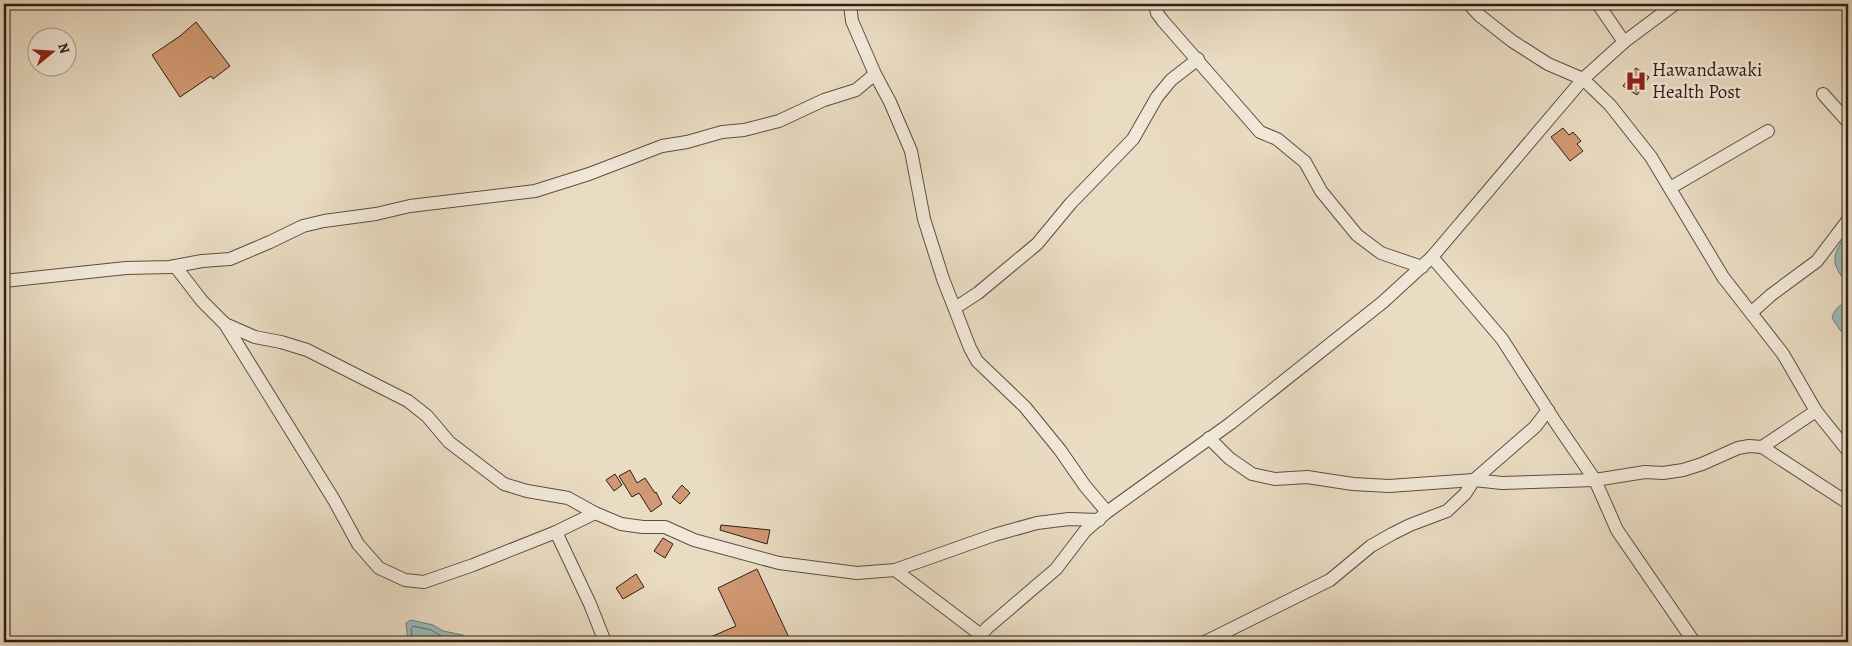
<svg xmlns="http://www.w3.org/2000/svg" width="1852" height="646" font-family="Alegreya,serif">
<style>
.water{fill:#99bab9;stroke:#6e7c78}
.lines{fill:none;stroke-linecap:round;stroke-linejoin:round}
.shore{stroke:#636c68;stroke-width:1}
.building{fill:#d19973;stroke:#2d1f16}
.minor-casing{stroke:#5c4e41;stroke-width:14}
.minor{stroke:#f1e8d8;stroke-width:12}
.labels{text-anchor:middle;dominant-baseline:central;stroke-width:5;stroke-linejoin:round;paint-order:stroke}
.poi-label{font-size:19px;fill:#2d1f16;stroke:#f1e8d8;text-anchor:start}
</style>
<rect width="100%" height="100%" fill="#eadcc3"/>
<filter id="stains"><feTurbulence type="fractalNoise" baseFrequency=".004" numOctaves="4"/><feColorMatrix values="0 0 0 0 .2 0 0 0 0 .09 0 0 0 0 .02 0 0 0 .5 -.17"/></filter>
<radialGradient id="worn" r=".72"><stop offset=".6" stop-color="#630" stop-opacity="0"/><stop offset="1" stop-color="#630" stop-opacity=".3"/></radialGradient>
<g class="water">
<path d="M1848 235V285C1839 272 1830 264 1838 248 1841 243 1843 238 1848 235Z"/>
<path d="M1848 303V337L1840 330 1832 318C1834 310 1839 304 1848 303Z"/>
<polygon points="411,620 433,625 443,631 463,635 471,642 408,642 406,623"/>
</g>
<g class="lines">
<polyline class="shore" points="413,642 411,629 413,626 431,630 441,636 460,640 463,642"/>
</g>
<g class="building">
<polygon points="196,22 230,66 213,79 211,76 180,97 152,55 180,36"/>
<polygon points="1636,68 1649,77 1637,95 1623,86"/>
<polygon points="1563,128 1569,135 1573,132 1581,141 1577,144 1583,151 1570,161 1551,137"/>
<polygon points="630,470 637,483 645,478 655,493 656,492 662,504 651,512 639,493 632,497 619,476"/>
<polygon points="615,474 622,485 614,491 606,480"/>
<polygon points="682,485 690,493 680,504 672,497"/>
<polygon points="721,525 770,530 767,544 720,530"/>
<polygon points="663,538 673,544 665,558 654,551"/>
<polygon points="757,569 791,642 699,642 736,626 718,588"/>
<polygon points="636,574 644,587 623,599 616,588"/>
</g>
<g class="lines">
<g class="minor-casing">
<g id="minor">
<polyline points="850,4 852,21 875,74 890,102 911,151 924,219 943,279 970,348 977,361 1025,407 1060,450 1085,486 1107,512"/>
<polyline points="1155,4 1157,13 1163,21 1260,132 1277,139 1305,162 1321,191 1357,235 1381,253 1422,267"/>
<polyline points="1469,4 1479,15 1512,41 1548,64 1583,79 1610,105 1651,157 1723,277 1783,354 1816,411 1848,451"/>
<polyline points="1598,4 1624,42"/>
<polyline points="1823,94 1848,122"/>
<polyline points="1670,188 1768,131"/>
<polyline points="1432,257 1502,339 1556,423 1595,480 1617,530 1694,642"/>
<polyline points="175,266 202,301 225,324 334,500 358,544 379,568 405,580 424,582 473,565 556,532 595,513"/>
<polyline points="4,281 126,268 170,267 202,261 230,259 270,242 303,226 324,221 376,214 410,206 535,191 589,174 662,146 687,142 722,132 744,130 779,121 824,100 856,90 875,74"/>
<polyline points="955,308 978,293 1037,244 1071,203 1133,139 1157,97 1171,80 1198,59"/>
<polyline points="1752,312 1771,295 1817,261 1848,220"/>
<polyline points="225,324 255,337 281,342 307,350 408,401 427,416 449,442 504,484 527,491 568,498 595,513 621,524 643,527 665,527 694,540 779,563 857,573 895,570 994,535 1037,523 1069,519 1099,520"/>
<polyline points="1209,438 1229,458 1252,474 1275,479 1307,477 1353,484 1389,486 1474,480 1502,483 1595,480 1645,472 1663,473 1683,470 1702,464 1738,448 1749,446 1762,447 1848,503"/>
<polyline points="1762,447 1816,411"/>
<polyline points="556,532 590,604 605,642"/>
<polyline points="895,570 981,635"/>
<polyline points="975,642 987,628 1056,569 1085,531 1107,512 1231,423 1383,302 1432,257 1583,79 1624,42 1675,4"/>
<polyline points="1205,642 1330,580 1371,546 1392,534 1410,525 1447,511 1465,494 1474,480 1535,427 1548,410"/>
</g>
</g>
<use href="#minor" class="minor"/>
</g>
<defs>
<g id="hospital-bare" transform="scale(1.725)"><path d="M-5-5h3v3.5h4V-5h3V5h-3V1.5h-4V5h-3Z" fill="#8f2418" stroke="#f1e8d8" stroke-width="2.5" paint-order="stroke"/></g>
</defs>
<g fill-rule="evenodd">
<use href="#hospital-bare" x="1636" y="81"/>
</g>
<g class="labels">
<g class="poi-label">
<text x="1652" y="70">Hawandawaki<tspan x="1652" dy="22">Health Post</tspan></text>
</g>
</g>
<rect width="1852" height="646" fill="none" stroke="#eadcc3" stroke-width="20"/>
<rect x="5" y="5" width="1842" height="636" fill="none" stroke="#2d1f16" stroke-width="2.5"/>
<rect x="10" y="10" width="1832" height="626" fill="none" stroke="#2d1f16"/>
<g transform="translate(52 52) rotate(72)"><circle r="24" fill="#f1e8d8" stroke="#a3988a"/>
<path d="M0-4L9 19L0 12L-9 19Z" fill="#8f2418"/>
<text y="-8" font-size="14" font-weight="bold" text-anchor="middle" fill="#2d1f16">N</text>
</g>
<rect width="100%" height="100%" filter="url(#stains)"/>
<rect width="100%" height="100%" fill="url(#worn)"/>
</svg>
